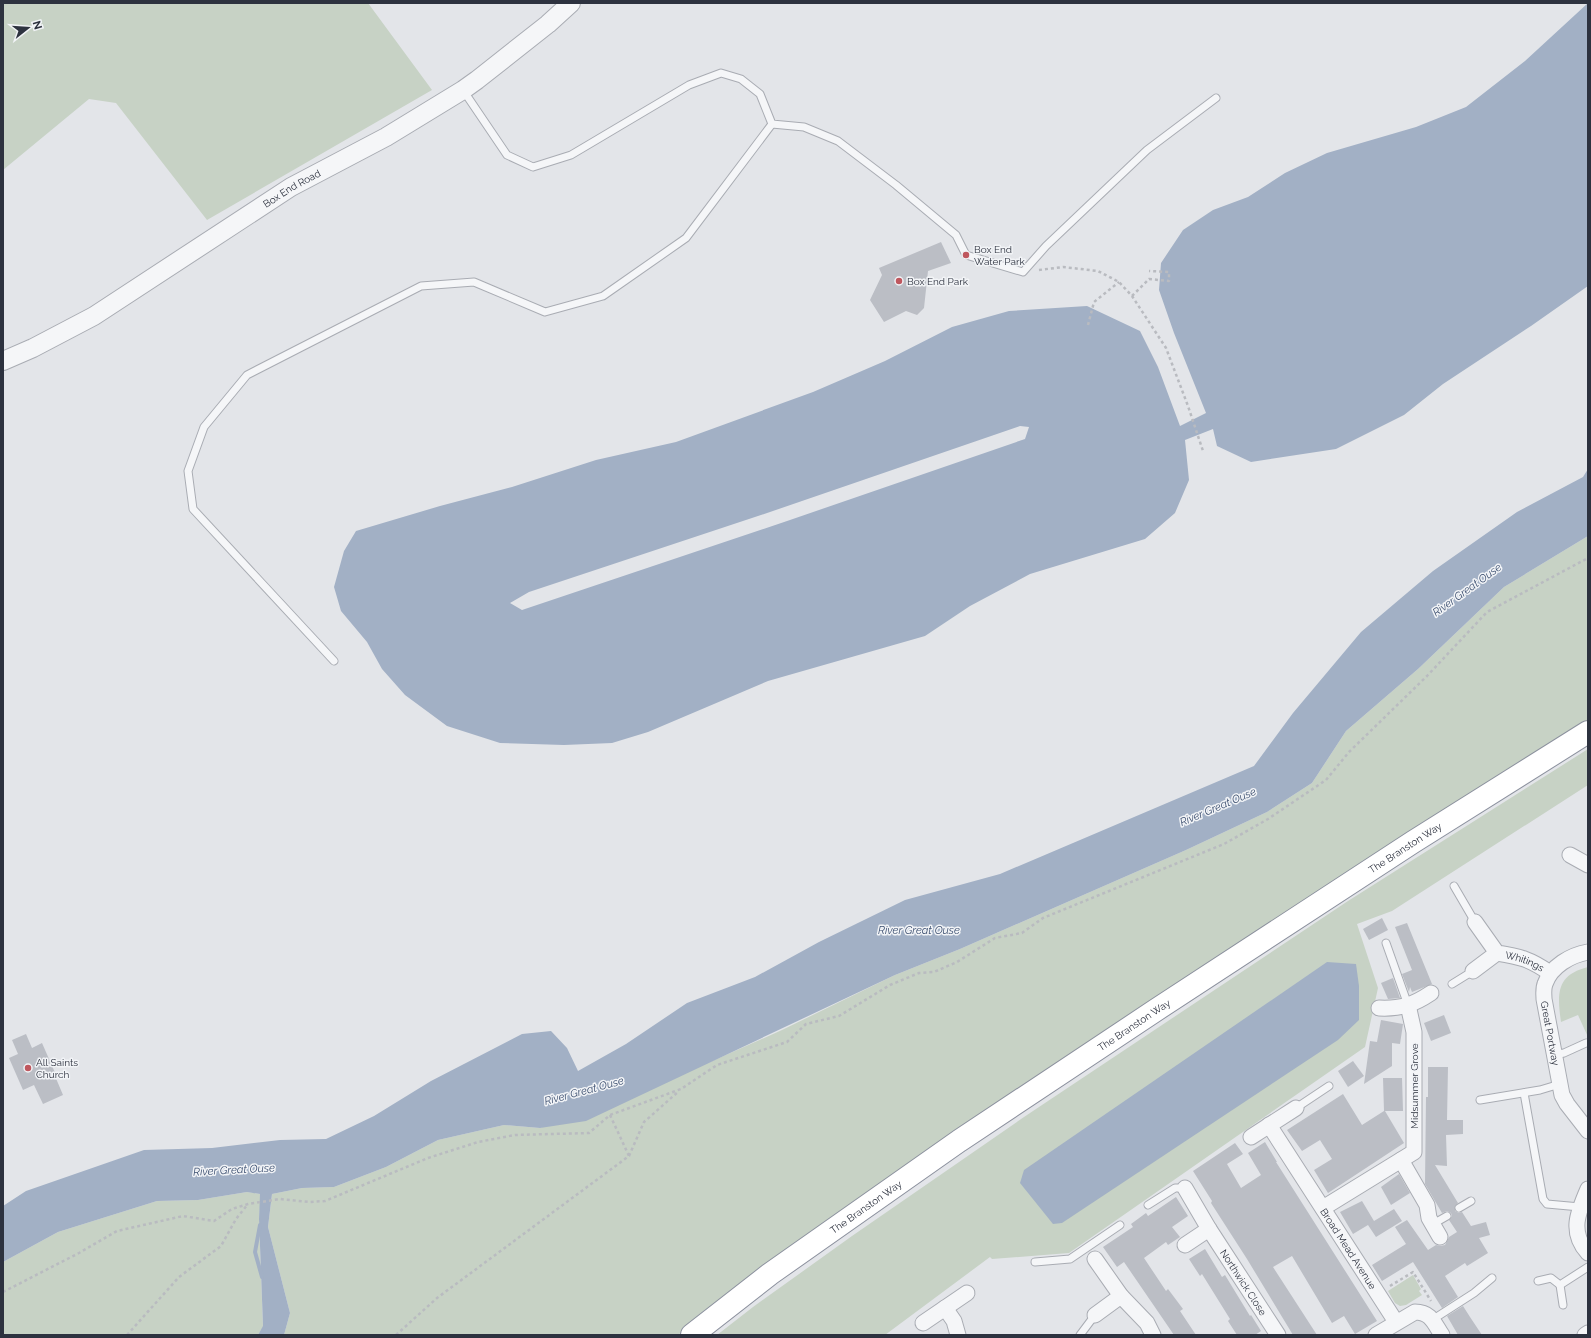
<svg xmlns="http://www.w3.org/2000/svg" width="1591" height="1338" font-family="Raleway,sans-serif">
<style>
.green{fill:#c7d2c5}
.water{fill:#a2b0c5;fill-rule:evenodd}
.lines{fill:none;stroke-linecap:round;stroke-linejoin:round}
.stream{stroke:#a2b0c5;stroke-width:4}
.building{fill:#bbbec5}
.service-casing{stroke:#a9acb3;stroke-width:9}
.minor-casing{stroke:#a9acb3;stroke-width:17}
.tertiary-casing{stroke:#a9acb3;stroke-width:20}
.trunk-casing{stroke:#8c919e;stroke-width:24}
.path{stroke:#b9bbc0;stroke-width:2.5;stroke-dasharray:3 3;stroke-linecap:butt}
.service{stroke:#f5f6f8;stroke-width:7}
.minor{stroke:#f5f6f8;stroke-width:15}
.tertiary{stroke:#f5f6f8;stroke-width:18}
.trunk{stroke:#fff;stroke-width:22}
.poi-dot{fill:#bf575e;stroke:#f2f4f7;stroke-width:1.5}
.labels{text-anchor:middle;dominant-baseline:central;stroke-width:3;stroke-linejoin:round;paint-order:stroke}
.street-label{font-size:10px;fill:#2d323f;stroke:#f2f4f7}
.poi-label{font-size:10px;fill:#2d323f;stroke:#f2f4f7;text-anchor:start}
.water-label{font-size:11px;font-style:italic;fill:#3b4e6f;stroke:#f2f4f7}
</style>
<rect width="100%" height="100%" fill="#e3e5e9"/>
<g class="green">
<polygon points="3,3 368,3 432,90 207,220 116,103 89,99 3,170"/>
<polygon points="1588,536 1588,721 1486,784 770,1264 678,1335 284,1335 290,1313 268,1227 272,1194 302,1188 334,1187 386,1167 438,1140 504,1125 540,1128 710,1062 782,1030 895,975 960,949 1186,850 1267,812 1312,783 1346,731 1418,669 1504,587"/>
<polygon points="1588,749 1588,785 1392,911 1357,924 1378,988 1365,1047 1069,1253 992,1259 990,1257 885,1335 717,1335 753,1307 852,1236 1024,1117 1348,901"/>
<path d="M1588 967V1037L1578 1015 1561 1022C1557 994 1556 975 1588 967Z"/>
<polygon points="247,1192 261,1194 259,1219 263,1327 258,1335 3,1335 3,1262 58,1232 157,1201 198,1200"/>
<polygon points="1413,1275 1421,1289 1419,1291 1422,1295 1406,1305 1400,1306 1395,1303 1388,1291"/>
</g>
<g class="water">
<path d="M1588 3V286L1531 326 1443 384 1404 415 1336 449 1251 462 1217 446 1213 429 1185 440 1189 480 1175 513 1145 539 1030 574 970 606 925 636 768 681 648 732 612 743 564 745 500 743 447 726 405 695 382 669 367 642 341 611 334 587 344 551 356 531 440 506 512 487 596 460 676 442 813 392 885 361 952 327 1009 311 1087 306 1140 331 1158 367 1180 426 1206 413 1174 333 1159 290 1161 263 1183 230 1213 210 1248 197 1285 173 1327 153 1416 127 1466 107 1525 61ZM1020 426 1029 427 1025 439 790 520 522 610 510 603 529 592 770 512Z"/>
<polygon points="1588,469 1588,536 1504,587 1418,669 1346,731 1312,783 1267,812 1186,850 960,949 895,975 586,1121 540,1128 504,1125 438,1140 386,1167 334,1187 302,1188 272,1194 268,1227 290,1313 284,1335 258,1335 263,1326 259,1219 260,1194 247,1192 198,1200 157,1201 58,1232 3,1262 3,1206 26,1191 144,1150 212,1148 280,1140 326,1139 374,1116 431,1081 522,1034 551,1031 567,1048 578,1071 626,1044 687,1003 755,977 819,942 905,900 1000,874 1254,766 1293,713 1361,632 1433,571 1517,512 1583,477"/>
<polygon points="1327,962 1356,964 1359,986 1359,1020 1338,1040 1062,1223 1053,1224 1020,1183 1024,1170"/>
</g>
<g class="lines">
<polyline class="stream" points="260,1225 255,1252 262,1277"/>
</g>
<g class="building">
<polygon points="941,242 951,263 928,271 924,308 917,315 906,311 884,322 870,300 882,275 879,268"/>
<polygon points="1382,918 1388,930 1369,940 1363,929"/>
<polygon points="1407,923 1432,984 1412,992 1410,987 1409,992 1402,974 1412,970 1395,927"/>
<polygon points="1393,978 1400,998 1388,999 1381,983"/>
<polygon points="1444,1015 1451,1033 1431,1041 1424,1023"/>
<polygon points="1381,1020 1403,1024 1400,1044 1392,1043 1392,1066 1364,1084 1370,1041 1377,1042"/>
<polygon points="26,1034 32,1048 42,1043 56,1075 55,1076 63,1095 43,1104 34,1085 23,1090 9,1058 18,1054 12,1040"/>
<polygon points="1353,1061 1364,1076 1348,1087 1338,1071"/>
<polygon points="1428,1067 1448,1067 1447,1120 1463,1120 1463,1134 1446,1135 1447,1166 1435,1165 1458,1203 1455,1206 1455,1211 1459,1213 1462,1212 1471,1226 1486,1222 1490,1235 1479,1238 1488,1253 1467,1266 1465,1263 1445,1276 1458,1297 1442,1308 1413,1262 1382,1281 1372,1265 1406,1244 1395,1227 1407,1220 1428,1250 1436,1245 1440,1246 1445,1245 1449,1237 1457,1232 1449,1220 1452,1216 1451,1213 1447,1211 1442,1213 1425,1184 1426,1097 1428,1097"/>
<polygon points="1383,1078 1402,1078 1403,1111 1385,1111 1404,1143 1328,1193 1314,1170 1332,1159 1320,1140 1302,1151 1287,1130 1343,1094 1362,1125 1384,1111"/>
<polygon points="1265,1142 1277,1162 1276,1162 1377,1321 1355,1334 1344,1316 1332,1323 1292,1256 1273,1267 1317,1335 1293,1335 1247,1259 1211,1203 1212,1201 1193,1171 1235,1143 1243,1154 1227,1164 1241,1188 1261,1175 1248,1153"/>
<polygon points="1399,1174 1410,1193 1391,1205 1381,1187"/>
<polygon points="1176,1197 1188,1216 1172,1227 1180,1237 1168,1245 1166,1242 1144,1258 1166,1291 1168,1289 1183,1309 1180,1311 1196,1335 1174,1335 1124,1262 1117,1267 1103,1247 1133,1227 1131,1224 1146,1213 1148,1216"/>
<polygon points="1362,1201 1374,1221 1394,1209 1402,1221 1376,1237 1368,1225 1353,1234 1340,1212"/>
<polygon points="1205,1249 1222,1277 1225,1275 1250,1316 1251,1315 1261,1331 1255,1335 1237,1335 1228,1321 1230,1319 1202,1274 1200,1276 1189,1259"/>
<polygon points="1463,1306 1470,1317 1482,1335 1458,1335 1447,1316"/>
</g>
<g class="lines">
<g class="service-casing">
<g id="service">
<polyline points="463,90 507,155 533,167 571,155 689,85 721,73 741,79 760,94 772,124 804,127 838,141 896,185 956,235 966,255 1023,272 1046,246 1147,150 1216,98"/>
<polyline points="334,661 193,509 188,471 204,427 247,375 421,286 474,282 545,312 603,296 686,238 772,124"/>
<polyline points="1454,886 1475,922"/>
<polyline points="1386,943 1408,1005"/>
<polyline points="1452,984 1473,971"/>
<polyline points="1554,1055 1564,1053 1586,1043"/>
<polyline points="1524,1093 1543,1199 1547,1204 1580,1207"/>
<polyline points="1480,1100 1540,1090 1560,1084"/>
<polyline points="1296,1108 1329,1086"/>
<polyline points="1148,1205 1175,1188 1185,1188"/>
<polyline points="1459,1208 1471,1201"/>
<polyline points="1433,1224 1447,1216"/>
<polyline points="1035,1262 1070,1259 1120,1225"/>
<polyline points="1538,1281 1551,1278 1560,1285 1588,1267"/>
<polyline points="1560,1285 1563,1305"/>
<polyline points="1432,1320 1474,1293 1492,1278"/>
<polyline points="1080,1335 1095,1315"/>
</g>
</g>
<g class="minor-casing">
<g id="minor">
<polyline points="1570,855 1588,865"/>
<path id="s1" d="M1475 922 1497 953C1521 957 1530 959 1550 973"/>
<path id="s2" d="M1588 952C1571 955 1551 966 1545 984 1543 989 1544 995 1544 999L1562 1095 1567 1104 1588 1131"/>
<polyline points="1473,971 1497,953"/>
<path d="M1379 1008C1401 1009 1413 1005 1431 993"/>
<path id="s3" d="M1269 1125 1396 1322"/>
<polyline points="1251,1137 1296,1108"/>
<polyline points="1401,1160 1427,1205 1429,1218 1440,1237"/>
<path id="s4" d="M1185 1188 1209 1229 1278 1335"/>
<path d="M1588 1189C1578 1212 1569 1232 1588 1253"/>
<polyline points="1323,1208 1414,1152 1414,1032 1408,1005"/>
<polyline points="1185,1245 1209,1229"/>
<polyline points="1095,1259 1121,1296 1147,1323 1153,1335"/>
<polyline points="945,1308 954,1321 958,1335"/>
<polyline points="1095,1315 1121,1296"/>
<polyline points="923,1323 967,1293"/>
<path d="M1376 1335 1415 1312C1431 1312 1434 1323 1442 1335"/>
<polyline points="1585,1335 1588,1333"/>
</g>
</g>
<g class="tertiary-casing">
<g id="tertiary">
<path id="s5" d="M3 361 33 348 94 316 291 187 386 137 463 90 477 80 548 24 571 3"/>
</g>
</g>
<g class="trunk-casing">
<g id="trunk">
<path id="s6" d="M692 1335 770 1274 959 1141 1156 1010 1413 842 1588 732"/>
</g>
</g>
<g class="path">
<polyline points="1039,270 1063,267 1098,271 1119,282 1132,296 1166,348 1188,406 1203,451"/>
<polyline points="1132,296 1149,279 1169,281 1169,272 1149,271"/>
<polyline points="1088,325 1094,302 1119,282"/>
<polyline points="610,1115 629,1156"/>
<polyline points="1390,1286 1413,1272 1431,1301"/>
<polyline points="3,1292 79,1253 117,1231 183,1216 214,1221 232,1209 248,1204 280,1199 309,1202 325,1201 428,1158 478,1142 515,1135 589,1133 610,1115 681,1089 717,1065 787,1042 806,1024 839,1016 890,985 919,973 934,972 957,962 995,938 1022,933 1043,918 1224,844 1268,819 1326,780 1349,752 1427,676 1487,612 1588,558"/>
<polyline points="127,1335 179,1277 221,1246 236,1219 248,1204"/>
<polyline points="396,1335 437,1298 629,1156 644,1122 679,1091"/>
</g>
<use href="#service" class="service"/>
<use href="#minor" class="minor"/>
<use href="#tertiary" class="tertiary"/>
<use href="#trunk" class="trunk"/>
</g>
<g class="poi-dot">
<circle cx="966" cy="255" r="4"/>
<circle cx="899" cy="281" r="4"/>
<circle cx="28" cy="1068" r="4"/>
</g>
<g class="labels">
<g class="street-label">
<text stroke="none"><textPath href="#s5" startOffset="337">Box End Road</textPath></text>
<text stroke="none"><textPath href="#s6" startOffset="864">The Branston Way</textPath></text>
<text stroke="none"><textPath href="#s1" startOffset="67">Whitings</textPath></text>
<text stroke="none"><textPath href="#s6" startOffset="540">The Branston Way</textPath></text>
<text stroke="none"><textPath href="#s2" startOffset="106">Great Portway</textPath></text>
<text transform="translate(1414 1086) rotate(-90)">Midsummer Grove</text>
<text stroke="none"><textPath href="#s6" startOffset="216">The Branston Way</textPath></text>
<text stroke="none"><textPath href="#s3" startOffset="147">Broad Mead Avenue</textPath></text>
<text stroke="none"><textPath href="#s4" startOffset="111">Northwick Close</textPath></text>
</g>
<g class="poi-label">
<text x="974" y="249">Box End<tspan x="974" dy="12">Water Park</tspan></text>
<text x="907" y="281">Box End Park</text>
<text x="36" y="1062">All Saints<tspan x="36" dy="12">Church</tspan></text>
</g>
<g class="water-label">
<text transform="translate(1467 590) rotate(-36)">River Great Ouse</text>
<text transform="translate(1218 807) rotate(-23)">River Great Ouse</text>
<text x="919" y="930">River Great Ouse</text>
<text transform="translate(584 1091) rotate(-15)">River Great Ouse</text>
<text transform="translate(234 1170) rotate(-3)">River Great Ouse</text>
</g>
</g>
<rect width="1591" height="1338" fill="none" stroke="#2d323f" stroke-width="8"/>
<g transform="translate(28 28) rotate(73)" stroke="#f2f4f7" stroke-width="3" paint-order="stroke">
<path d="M0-3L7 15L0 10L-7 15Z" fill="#2d323f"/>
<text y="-6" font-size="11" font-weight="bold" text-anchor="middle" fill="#2d323f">N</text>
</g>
</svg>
